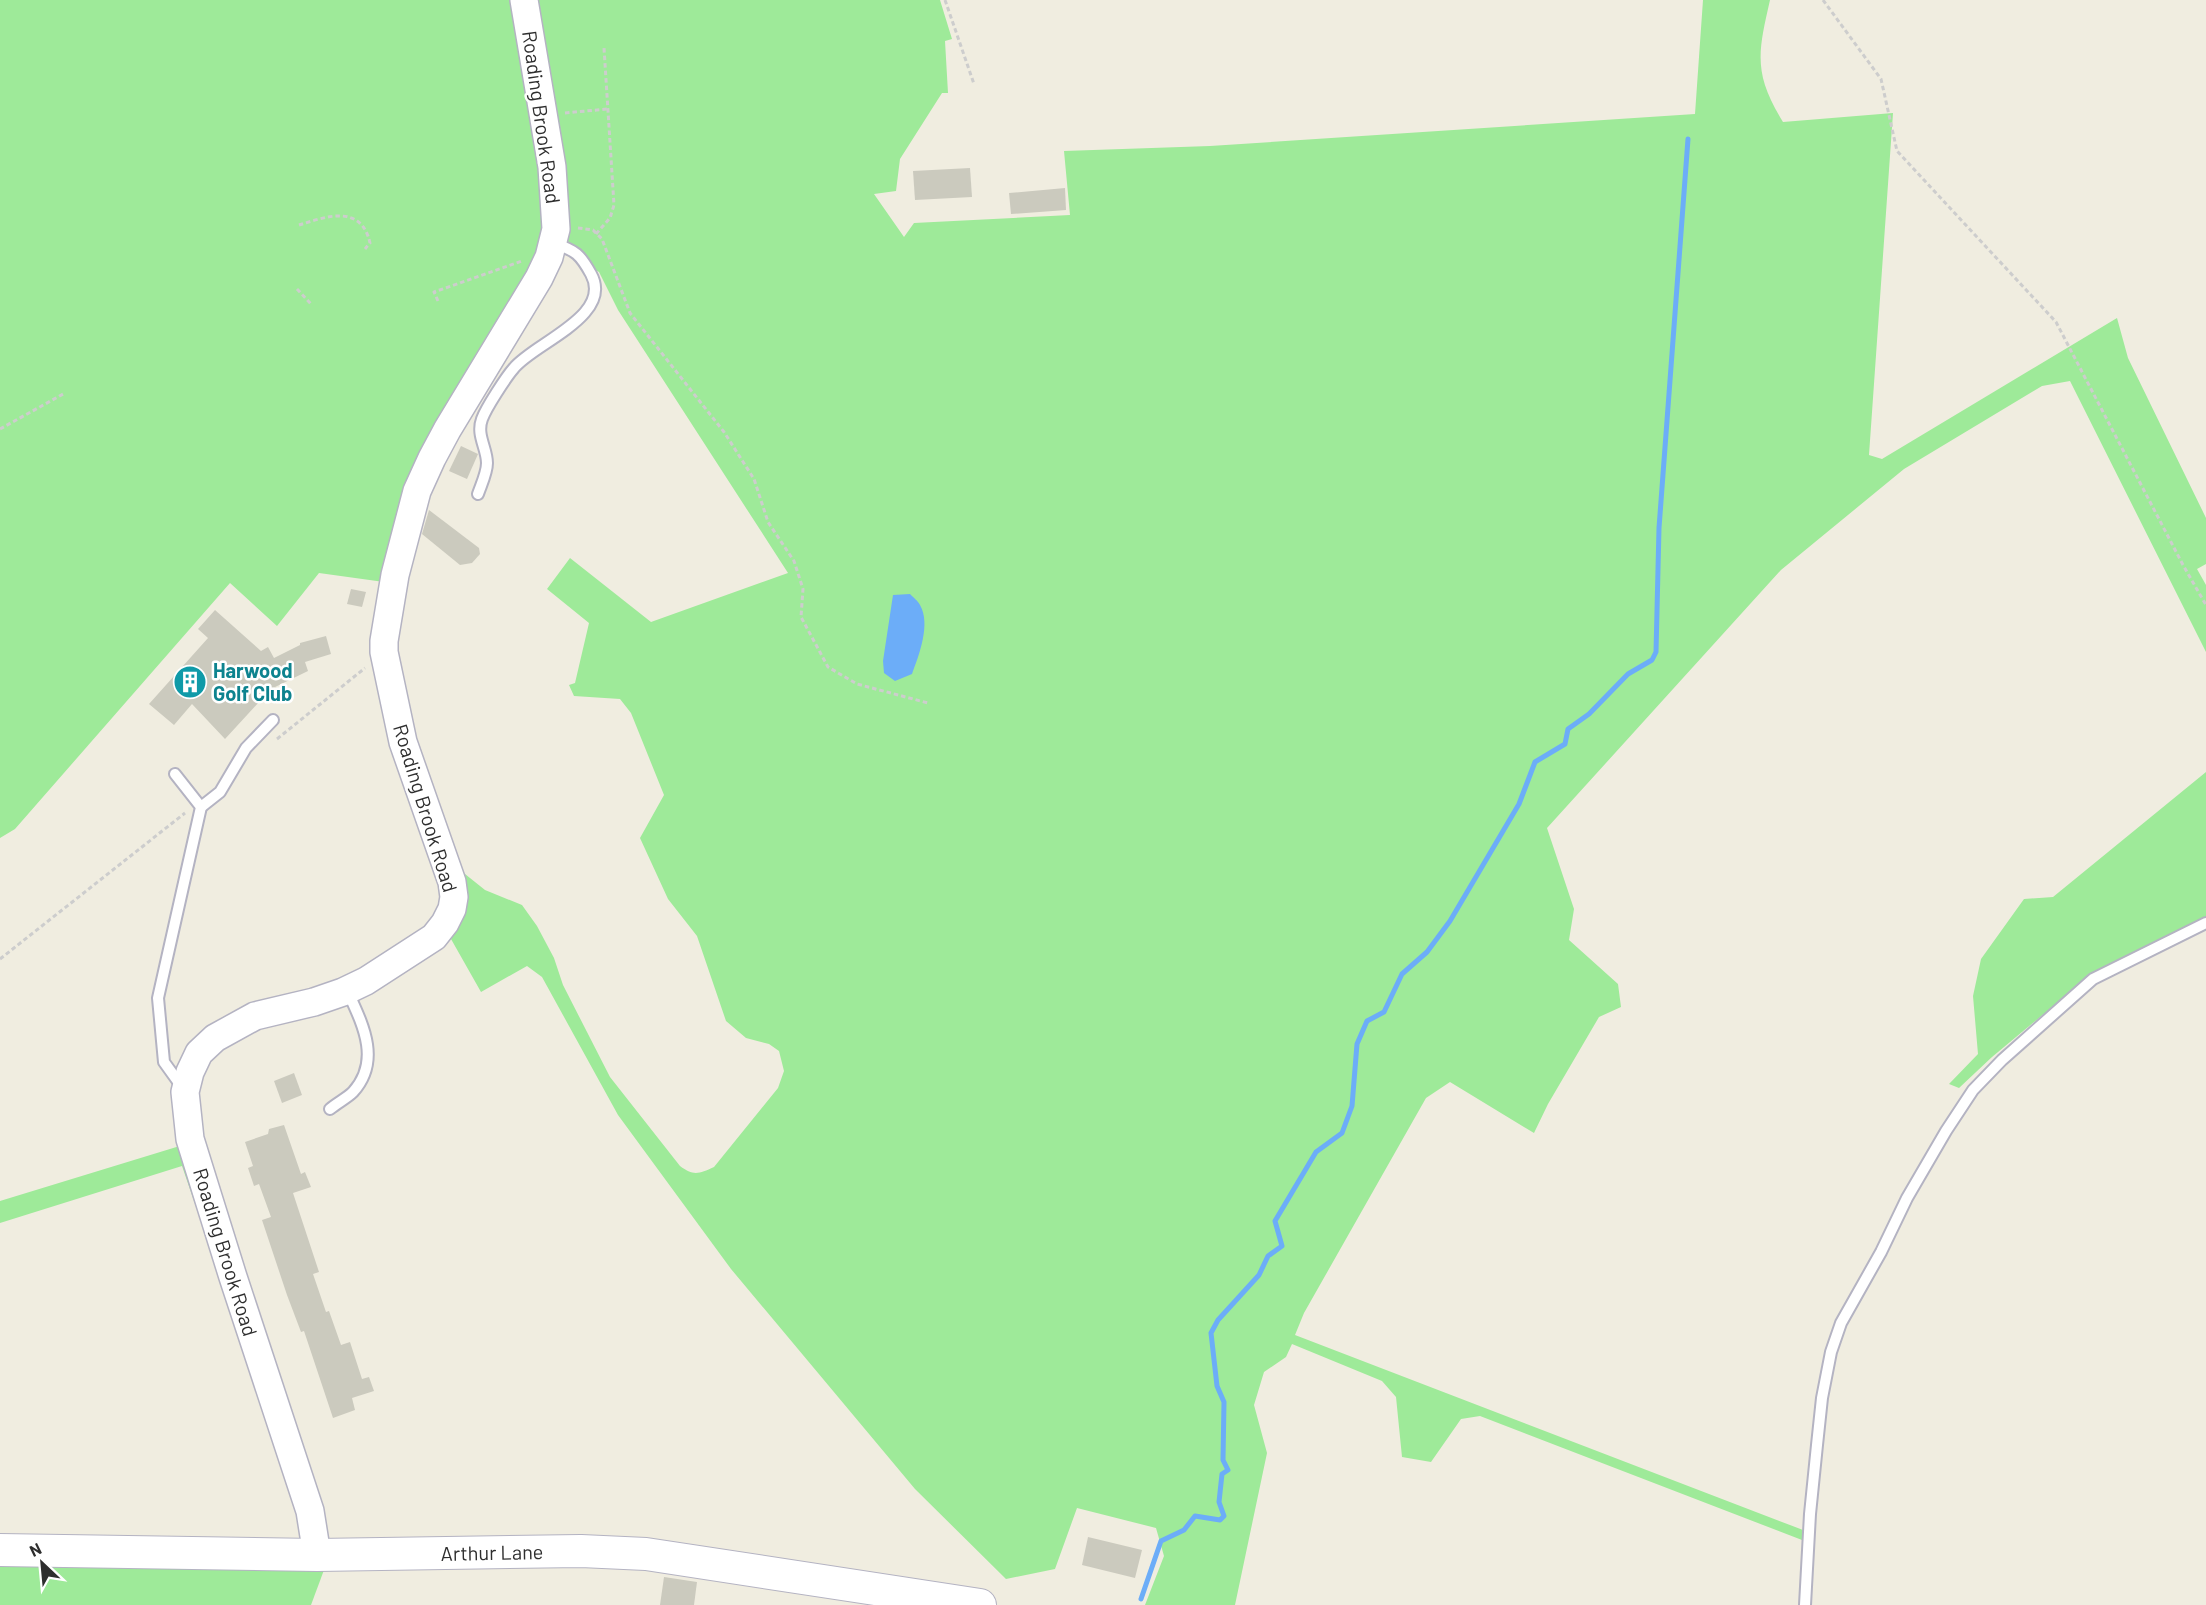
<svg xmlns="http://www.w3.org/2000/svg" width="2206" height="1605" font-family="Barlow,sans-serif">
<style>
.green{fill:#9eea99}
.water{fill:#6cadf8}
.lines{fill:none;stroke-linecap:round;stroke-linejoin:round}
.stream{stroke:#6cadf8;stroke-width:5}
.building{fill:#cbcabe}
.service-casing{stroke:#b4b3c2;stroke-width:14}
.tertiary-casing{stroke:#b4b3c2;stroke-width:30}
.secondary-casing{stroke:#b4b3c2;stroke-width:34}
.path{stroke:#cdcdcd;stroke-width:3;stroke-dasharray:4.5 3;stroke-linecap:butt}
.service{stroke:#fff;stroke-width:10}
.tertiary{stroke:#fff;stroke-width:27}
.secondary{stroke:#fff;stroke-width:32}
.labels{text-anchor:middle;dominant-baseline:central;stroke-width:5;stroke-linejoin:round;paint-order:stroke}
.street-label{font-size:20px;fill:#2e2e2e;stroke:#fff}
.culture-label{font-size:20px;font-weight:bold;fill:#0d838f;stroke:#fff;text-anchor:start}
</style>
<rect width="100%" height="100%" fill="#f0ede0"/>
<g class="green">
<path d="M0 0H940L952 39 945 41 948 93H942L900 159 896 191 874 194 904 237 914 223 1070 215 1064 151 1210 146 1695 114 1703 0H1770C1758 53 1753 73 1783 122L1893 113 1869 455 1882 459 2117 318 2128 358 2206 518V564L2197 569 2206 585V652L2070 381 2042 386 1904 469 1781 570 1547 828 1574 909 1569 940 1618 984 1621 1007 1599 1017 1548 1104 1534 1133 1450 1082 1426 1098 1304 1313 1295 1335 1803 1530 1802 1540 1480 1416 1461 1419 1431 1462 1402 1457 1396 1397 1382 1381 1292 1344 1286 1357 1264 1372 1254 1405 1267 1453 1235 1605H1145L1164 1556 1156 1528 1077 1508 1055 1569 1006 1579 915 1489 731 1269 618 1115 542 977 527 966 481 992 451 939C463 913 468 903 465 874L485 890 522 905 537 926 554 958 563 985 610 1077 680 1166C693 1176 699 1174 714 1167L778 1088 784 1071 779 1051 769 1044 746 1038 726 1021 697 936 668 899 640 838 664 795 631 713 620 699 574 696 569 685 575 683 589 623 547 589 570 558 651 622 788 573 618 310 599 272 567 253 537 260 384 582 319 573 277 626 230 583 15 829 0 838Z"/>
<polygon points="2206,772 2206,919 2093,973 1992,1057 1959,1088 1949,1084 1978,1054 1973,996 1981,959 2024,899 2053,897"/>
<polygon points="183,1145 214,1259 182,1166 0,1223 0,1201"/>
<polygon points="0,1563 324,1570 311,1605 0,1605"/>
</g>
<path class="water" d="M910 594C913 597 918 601 920 605 931 624 919 655 912 674L895 681 884 673 883 661 893 595Z"/>
<g class="lines">
<polyline class="stream" points="1141,1599 1161,1541 1184,1530 1195,1516 1220,1520 1224,1516 1219,1502 1222,1474 1228,1470 1223,1460 1224,1402 1217,1386 1211,1333 1218,1320 1259,1275 1268,1256 1282,1246 1275,1221 1316,1152 1342,1133 1352,1106 1357,1044 1367,1021 1384,1012 1402,974 1427,952 1450,921 1519,804 1535,762 1565,744 1568,729 1589,714 1628,674 1652,660 1656,652 1659,528 1688,139"/>
</g>
<g class="building">
<polygon points="970,168 972,197 915,200 913,171"/>
<polygon points="1065,188 1066,210 1011,214 1009,193"/>
<polygon points="461,446 478,454 467,479 449,471"/>
<polygon points="429,510 479,548 480,554 472,563 460,565 422,534"/>
<polygon points="351,589 366,592 362,607 347,604"/>
<polygon points="215,610 261,651 268,647 274,658 300,645 300,643 326,636 331,654 305,662 308,671 271,689 225,739 192,704 174,725 149,704 208,638 198,629"/>
<polygon points="294,1073 302,1095 282,1103 274,1081"/>
<polygon points="284,1125 301,1174 305,1172 311,1187 293,1193 319,1272 313,1274 326,1312 329,1311 341,1345 350,1342 362,1379 369,1377 374,1391 352,1398 355,1410 333,1418 304,1331 301,1332 287,1295 262,1220 271,1217 259,1184 254,1186 248,1168 253,1166 245,1142 268,1134 269,1129"/>
<polygon points="1088,1537 1142,1550 1135,1578 1082,1565"/>
<polygon points="664,1577 697,1582 694,1605 660,1605"/>
</g>
<g class="lines">
<g class="service-casing">
<g id="service">
<path d="M478 494C481 485 487 473 487 463 487 448 476 435 482 419 486 408 506 377 514 368 534 343 614 316 591 274 580 254 576 251 554 243"/>
<polyline points="175,774 201,807 158,998 164,1062 182,1087"/>
<polyline points="201,807 220,792 246,748 273,720"/>
<path d="M330 1109C337 1103 347 1098 353 1092 382 1060 362 1023 347 990"/>
<polyline points="1805,1605 1810,1514 1817,1445 1822,1398 1831,1352 1841,1323 1881,1252 1907,1198 1946,1131 1973,1090 2002,1060 2093,979 2206,923"/>
</g>
</g>
<g class="tertiary-casing">
<polyline id="tertiary" points="317,1555 310,1511 233,1277 190,1139 185,1092 190,1072 199,1053 215,1038 255,1016 314,1002 343,992 366,981 434,937 445,923 452,909 454,897 452,882 403,742 384,652 384,641 395,575 417,491 432,458 447,430 539,278 549,257 556,229 552,167 524,0"/>
</g>
<g class="secondary-casing">
<polyline id="secondary" points="0,1550 317,1555 581,1551 646,1554 980,1605"/>
</g>
<g class="path">
<polyline points="945,0 974,84"/>
<polyline points="1823,0 1881,79 1897,151 2056,322 2183,565 2206,605"/>
<polyline points="565,113 607,109"/>
<path d="M299 225C325 217 361 203 370 243L365 249"/>
<polyline points="578,228 593,230 602,239 630,313 724,432 754,479 768,522 794,561 803,589 801,617 828,667 857,684 928,703"/>
<polyline points="596,234 610,218 614,205 604,48"/>
<polyline points="297,289 311,304"/>
<polyline points="438,301 434,292 522,261"/>
<polyline points="0,429 65,393"/>
<polyline points="277,739 365,668"/>
<polyline points="0,959 185,813"/>
</g>
<use href="#service" class="service"/>
<use href="#tertiary" class="tertiary"/>
<use href="#secondary" class="secondary"/>
</g>
<defs>
<g id="building-disc" transform="scale(1.725)"><circle r="9.5" fill="#0f9aa8" stroke="#fff"/><path d="M-4-6H4V6H1V3H-1V6H-4ZM-2.5-4.3h1.7v1.8h-1.7ZM.8-4.3h1.7v1.8H.8ZM-2.5-1h1.7V.8h-1.7ZM.8-1h1.7V.8H.8Z" fill="#fff"/></g>
</defs>
<g fill-rule="evenodd">
<use href="#building-disc" x="190" y="682"/>
</g>
<g class="labels">
<g class="street-label">
<text transform="translate(542 117) rotate(82)">Roading Brook Road</text>
<text transform="translate(426 808) rotate(73)">Roading Brook Road</text>
<text transform="translate(226 1252) rotate(73)">Roading Brook Road</text>
<text transform="translate(492 1552) rotate(-1)">Arthur Lane</text>
</g>
<g class="culture-label">
<text x="213" y="670">Harwood<tspan x="213" dy="23">Golf Club</tspan></text>
</g>
</g>
<g transform="translate(42 1563) rotate(334)" stroke="#ffffff" stroke-width="4.5" paint-order="stroke">
<path d="M0-4.5L10 22L0 15L-10 22Z" fill="#2e2e2e"/>
<text y="-9" font-size="16" font-weight="bold" text-anchor="middle" fill="#2e2e2e">N</text>
</g>
</svg>
